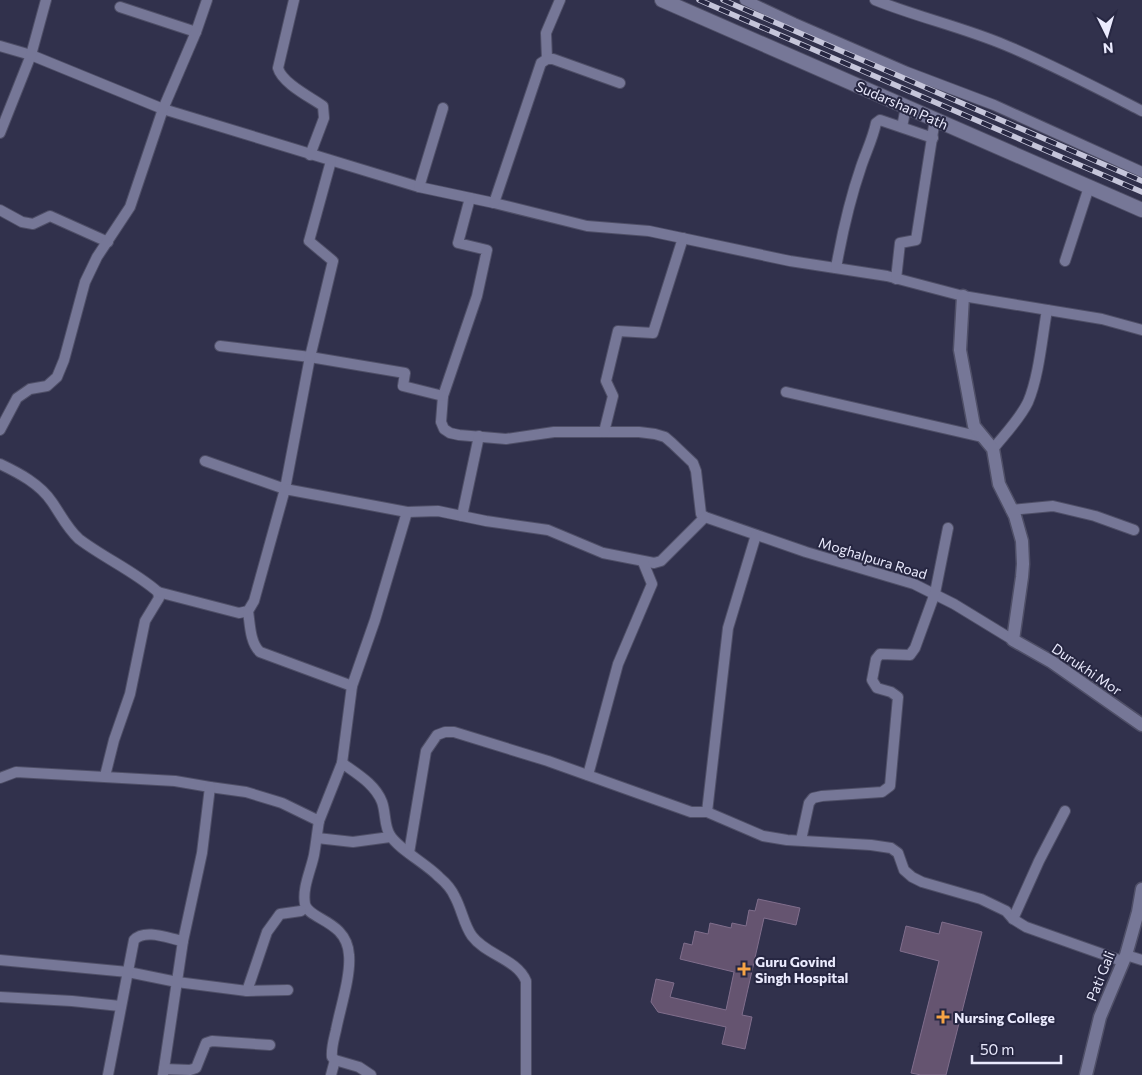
<svg xmlns="http://www.w3.org/2000/svg" width="1142" height="1075" font-family="Commissioner,sans-serif">
<style>
.building{fill:#655470;stroke:#806e8c}
.lines{fill:none;stroke-linecap:round;stroke-linejoin:round}
.minor-casing{stroke:#4f4f67;stroke-width:12}
.tertiary-casing{stroke:#4f4f67;stroke-width:15}
.secondary-casing{stroke:#4f4f67;stroke-width:16}
.minor{stroke:#767797;stroke-width:10}
.tertiary{stroke:#767797;stroke-width:12}
.secondary{stroke:#767797;stroke-width:14}
.rail-casing{stroke:#c5c5da;stroke-width:5.5}
.rail{stroke:#272742;stroke-width:4;stroke-dasharray:11;stroke-linecap:butt}
.poi-dot{fill:#f5a345;stroke:#272742;stroke-width:2}
.labels{text-anchor:middle;dominant-baseline:central;stroke-width:4;stroke-linejoin:round;paint-order:stroke}
.street-label{font-size:14px;fill:#eaeafd;stroke:#272742}
.poi-label{font-size:14px;font-weight:bold;fill:#eaeafd;stroke:#272742;text-anchor:start}
</style>
<rect width="100%" height="100%" fill="#31314c"/>
<g class="building">
<polygon points="758,899 800,908 796,925 764,918 742,1015 752,1017 745,1049 722,1044 726,1027 658,1012 651,1002 656,979 674,983 670,997 726,1010 734,972 680,959 684,943 692,945 695,931 708,934 710,923 731,928 732,923 746,926 749,910 755,911"/>
<polygon points="942,922 982,932 946,1075 921,1075 911,1073 939,961 900,951 906,926 939,934"/>
</g>
<g class="lines">
<g class="minor-casing">
<g id="minor">
<path d="M294 0 278 68C282 83 310 97 323 106L324 118 310 155"/>
<polyline points="745,0 794,23 907,72 994,105 1142,172"/>
<path d="M875 0C917 17 962 27 1005 45 1051 64 1097 88 1142 111"/>
<polyline points="120,7 196,32"/>
<polyline points="0,46 31,55 163,109 419,187 494,203 587,226 649,231 790,261 887,276 963,296 1102,319 1142,330"/>
<polyline points="547,59 546,33 560,0"/>
<polyline points="902,127 906,107"/>
<polyline points="0,133 31,55 46,0"/>
<polyline points="419,187 443,108"/>
<polyline points="470,198 458,243 487,250 477,296 443,396 441,422 444,429 450,433 459,435 506,439 554,432 639,432 655,434 665,437 672,443 693,463 696,471 701,514 705,517 806,552 914,584 954,604 1013,640"/>
<polyline points="494,203 541,63 547,59 553,59 620,83"/>
<polyline points="0,210 22,222 33,224 50,216 108,242"/>
<polyline points="1065,261 1089,187"/>
<path d="M836 268C842 234 850 199 861 167 866 152 873 138 876 123L880 120 933 138"/>
<polyline points="896,279 900,243 916,240 935,119"/>
<polyline points="220,346 310,357 405,373 403,386 443,396"/>
<polyline points="786,392 982,437"/>
<polyline points="0,430 17,398 30,389 47,386 57,377 64,360 85,282 97,257 130,207 163,109 196,32 207,0"/>
<polyline points="604,432 613,396 606,381 618,331 653,333 683,238"/>
<path d="M993 449C1004 435 1020 419 1028 402 1039 376 1042 338 1047 310"/>
<polyline points="205,461 285,489 310,357 333,261 309,241 331,161"/>
<path d="M0 464C19 473 40 484 52 502 61 515 67 528 79 539 104 558 134 571 158 592L159 598 145 621 130 694 114 740 105 776"/>
<polyline points="1011,510 1053,506 1095,516 1134,530"/>
<polyline points="407,512 438,511 486,521 548,530 603,553 654,563 661,561 705,517"/>
<polyline points="462,516 479,436"/>
<polyline points="158,592 239,613 248,611 254,601 285,489 407,512 375,620 352,686 342,763"/>
<path d="M248 611C250 624 250 643 260 652L352 686"/>
<polyline points="588,775 618,664 652,584 643,562"/>
<path d="M0 778 16 772 175 781 210 787 246 792 282 803 319 821 342 763C357 774 375 784 382 802 386 813 384 826 390 835 398 849 427 864 439 877 445 882 452 890 455 897 462 910 464 925 472 936 486 955 517 959 526 981V1075"/>
<polyline points="707,812 728,628 756,535"/>
<path d="M319 821C317 833 316 844 314 855 311 870 302 888 305 904 308 920 347 920 349 955 351 976 340 1009 336 1030 334 1039 331 1048 332 1057L335 1060 359 1067 371 1075"/>
<polyline points="317,838 353,842 390,837"/>
<polyline points="801,840 809,803 813,798 822,796 882,792 890,786 898,697 891,692 877,688 872,680 876,659 880,654 910,655 915,648 935,593 948,528"/>
<polyline points="409,853 426,751 437,735 445,732 454,732 548,761 691,812 707,812 763,836 787,840 871,845 891,848 898,853 904,870 912,877 922,882 981,899 1006,911 1013,919 1026,927 1122,961"/>
<polyline points="1013,919 1039,861 1065,811"/>
<polyline points="1126,955 1142,960"/>
<polyline points="0,960 128,972 177,982 247,991 288,990"/>
<polyline points="247,991 267,932 280,914 301,911"/>
<polyline points="0,997 72,1001 120,1006"/>
<polyline points="164,1069 190,1070 196,1068 206,1043 212,1041 270,1045"/>
<path d="M108 1075 134 940C145 928 170 939 183 941"/>
<polyline points="163,1075 183,941 202,853 210,787"/>
<polyline points="331,1075 335,1060"/>
</g>
</g>
<g class="tertiary-casing">
<g id="tertiary">
<polyline points="963,296 960,350 974,426 993,449 999,484 1015,516 1022,541 1023,564 1022,577 1013,640 1052,662 1142,725"/>
<polyline points="1086,1075 1100,1017 1126,955 1138,912 1142,889"/>
</g>
</g>
<g class="secondary-casing">
<polyline id="secondary" points="662,0 1142,210"/>
</g>
<use href="#minor" class="minor"/>
<use href="#tertiary" class="tertiary"/>
<use href="#secondary" class="secondary"/>
<g class="rail-casing">
<g id="rail">
<polyline points="699,0 1142,192"/>
<polyline points="723,0 1142,181"/>
</g>
</g>
<use href="#rail" class="rail"/>
</g>
<g class="poi-dot">
<path d="M741.5 961.5h5v5h5v5h-5v5h-5v-5h-5v-5h5z"/>
<path d="M940.5 1009.5h5v5h5v5h-5v5h-5v-5h-5v-5h5z"/>
</g>
<g class="labels">
<g class="street-label">
<text transform="translate(902 105) rotate(24)">Sudarshan Path</text>
<text transform="translate(873 558) rotate(17)">Moghalpura Road</text>
<text transform="translate(1087 669) rotate(34)">Durukhi Mor</text>
<text transform="translate(1100 976) rotate(-68)">Pati Gali</text>
</g>
<g class="poi-label">
<text x="755" y="961">Guru Govind<tspan x="755" dy="16">Singh Hospital</tspan></text>
<text x="954" y="1017">Nursing College</text>
</g>
</g>
<g transform="translate(1107 35) rotate(175)" stroke="#272742" stroke-width="4" paint-order="stroke">
<path d="M0-4L9 19L0 12L-9 19Z" fill="#eaeafd"/>
<text y="-8" font-size="14" font-weight="bold" text-anchor="middle" fill="#eaeafd">N</text>
</g>
<path d="M972 1055v8h89v-8" fill="none" stroke="#eaeafd" stroke-width="2.5"/>
<text x="980" y="1055" font-size="15" fill="#eaeafd" stroke="#272742" stroke-width="4" paint-order="stroke">50 m</text>
</svg>
